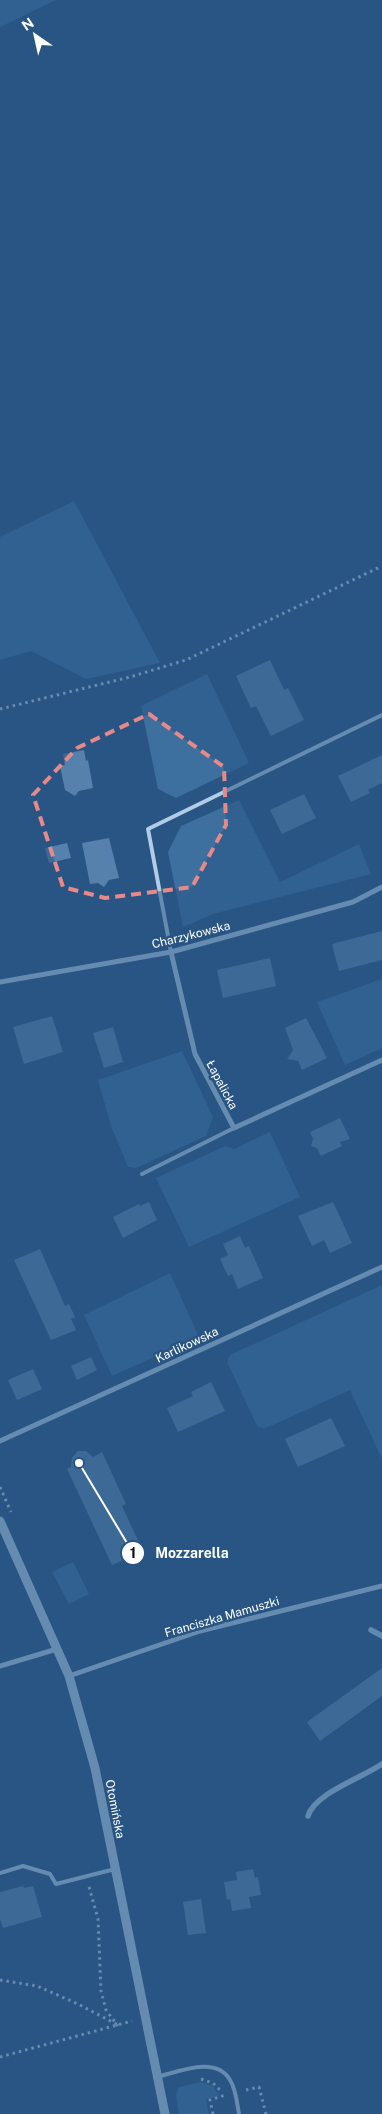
<svg xmlns="http://www.w3.org/2000/svg" width="382" height="2114" font-family="'Public Sans',sans-serif">
<style>
.green{fill:#3d6f9f}
.lines{fill:none;stroke-linecap:round;stroke-linejoin:round}
.stream{stroke:#a6c8e7;stroke-width:5.5}
.building{fill:#5581ac}
.path{stroke:#b1cce6;stroke-width:3;stroke-dasharray:2.5 4;stroke-linecap:butt}
.service{stroke:#b1cce6;stroke-width:4}
.minor{stroke:#b1cce6;stroke-width:5}
.tertiary{stroke:#b1cce6;stroke-width:9}
.marked{fill:none;stroke:#e88989;stroke-width:4;stroke-dasharray:10 6;stroke-linejoin:round}
.labels{text-anchor:middle;dominant-baseline:central;stroke-width:5;stroke-linejoin:round;paint-order:stroke}
.street-label{font-size:12px;fill:#fff;stroke:#285583}
.leader{fill:none;stroke:#fff;stroke-width:2}
.callout-dot{fill:#fff;stroke:#285583;stroke-width:2}
.mark-label{font-size:15px;text-anchor:middle;font-weight:bold;fill:#111}
.callout-label{font-size:14px;text-anchor:middle;font-weight:bold;fill:#fff;stroke:#285583;stroke-width:5;stroke-linejoin:round;paint-order:stroke}
</style>
<rect width="100%" height="100%" fill="#285583"/>
<g class="green">
<polygon points="0,0 56,0 0,27"/>
<polygon points="74,501 160,663 86,679 31,651 0,660 0,537"/>
<polygon points="207,674 249,763 176,798 158,789 141,706"/>
<polygon points="239,800 280,882 359,844 371,874 213,914 183,927 168,852 181,826"/>
<polygon points="382,979 382,1048 345,1065 317,1002"/>
<polygon points="182,1051 213,1117 206,1136 136,1168 128,1167 111,1126 98,1080"/>
<polygon points="270,1132 300,1197 189,1247 156,1178 225,1146 234,1149"/>
<polygon points="170,1273 199,1337 112,1376 84,1315"/>
<polygon points="382,1285 382,1459 350,1390 264,1429 257,1426 227,1362 230,1355"/>
<polygon points="73,1562 89,1594 69,1604 52,1572"/>
<polygon points="201,2082 213,2086 220,2096 206,2099 209,2114 179,2114 176,2094 179,2087"/>
</g>
<g class="lines">
<g class="stream">
<polyline points="371,1630 382,1636"/>
<path d="M308 1816C315 1793 362 1778 382 1764"/>
</g>
</g>
<g class="building">
<polygon points="270,660 284,690 288,688 304,720 271,736 256,706 251,708 236,676"/>
<polygon points="84,750 86,761 88,760 93,788 79,791 75,796 65,790 60,766 65,765 63,754"/>
<polygon points="382,755 382,783 368,790 370,793 351,802 338,776"/>
<polygon points="304,794 316,818 282,834 270,810"/>
<polygon points="109,838 119,878 109,880 104,887 98,883 90,884 82,843"/>
<polygon points="67,843 71,858 49,863 45,848"/>
<polygon points="382,931 382,960 339,971 332,944"/>
<polygon points="270,958 276,986 223,998 217,970"/>
<polygon points="52,1016 63,1052 24,1064 13,1027"/>
<polygon points="306,1018 327,1058 302,1070 298,1061 287,1059 293,1050 285,1028"/>
<polygon points="113,1027 123,1062 104,1068 93,1033"/>
<polygon points="340,1118 350,1139 340,1142 342,1146 321,1156 317,1148 311,1146 313,1139 310,1132"/>
<polygon points="149,1202 157,1220 123,1238 113,1217 139,1204 140,1206"/>
<polygon points="333,1202 352,1243 330,1253 324,1240 312,1246 298,1216"/>
<polygon points="240,1236 245,1248 249,1246 263,1278 238,1289 232,1274 228,1276 220,1259 228,1255 223,1244"/>
<polygon points="40,1249 65,1306 69,1304 75,1317 71,1319 76,1330 51,1340 14,1260"/>
<polygon points="91,1357 97,1370 77,1380 71,1366"/>
<polygon points="33,1369 42,1389 17,1400 8,1380"/>
<polygon points="211,1382 225,1411 178,1432 167,1408 193,1396 191,1392"/>
<polygon points="331,1418 345,1446 298,1467 285,1439"/>
<polygon points="78,1451 86,1451 93,1457 102,1452 126,1504 122,1506 143,1551 112,1565 67,1469 71,1467 72,1458"/>
<polygon points="382,1668 382,1696 320,1741 307,1722"/>
<polygon points="253,1869 255,1878 258,1877 261,1895 249,1897 251,1908 232,1911 230,1899 227,1900 224,1882 237,1880 236,1872"/>
<polygon points="23,1886 24,1888 33,1886 42,1917 3,1928 0,1919 0,1892"/>
<polygon points="201,1899 206,1933 188,1935 183,1902"/>
</g>
<g class="lines">
<g class="path">
<polyline points="0,709 130,677 186,660 382,566"/>
<polyline points="0,1487 11,1512"/>
<polyline points="89,1887 98,1919 101,1991 106,2010 118,2026"/>
<polyline points="0,1980 37,1986 78,2004 118,2025"/>
<polyline points="0,2057 132,2021"/>
<polyline points="201,2079 213,2083 221,2091"/>
<polyline points="246,2090 259,2087 266,2114"/>
<polyline points="213,2114 210,2100 225,2095"/>
</g>
<g class="service">
<polyline points="171,952 148,829 382,715"/>
<polyline points="142,1174 234,1128"/>
<polyline points="0,1873 23,1866 50,1874 56,1884 115,1869"/>
<path d="M157 2077C178 2072 216 2055 230 2080 236 2089 237 2103 239 2114"/>
</g>
<g class="minor">
<polyline points="171,952 195,1054 234,1128 382,1060"/>
<polyline points="0,982 171,952 353,902 382,887"/>
<polyline points="0,1441 382,1267"/>
<polyline points="0,1666 57,1649"/>
<polyline points="69,1676 200,1631 382,1586"/>
</g>
<polyline class="tertiary" points="0,1521 69,1676 95,1768 165,2114"/>
</g>
<path d="M0 0H382V2114H0ZM149 714 224 767 226 825 192 887 105 898 63 887 33 795 77 748Z" fill="#285583" fill-opacity=".55" fill-rule="evenodd"/>
<path class="marked" d="M149 714 224 767 226 825 192 887 105 898 63 887 33 795 77 748Z"/>
<g class="labels">
<g class="street-label">
<text transform="translate(191 935) rotate(-14)">Charzykowska</text>
<text transform="translate(222 1085) rotate(62)">Łapalicka</text>
<text transform="translate(187 1345) rotate(-25)">Karlikowska</text>
<text transform="translate(222 1617) rotate(-16)">Franciszka Mamuszki</text>
<text transform="translate(115 1809) rotate(79)">Otomińska</text>
</g>
</g>
<path class="leader" d="M79 1463L133 1553"/>
<g class="callout-dot">
<circle cx="79" cy="1463" r="5"/>
<circle cx="133" cy="1553" r="12"/>
</g>
<g class="mark-label">
<text x="133" y="1558">1</text>
</g>
<g class="callout-label">
<text x="192" y="1558">Mozzarella</text>
</g>
<g transform="translate(35 35) rotate(326)" stroke="#285583" stroke-width="4" paint-order="stroke">
<path d="M0-4L9 19L0 12L-9 19Z" fill="#ffffff"/>
<text y="-8" font-size="14" font-weight="bold" text-anchor="middle" fill="#ffffff">N</text>
</g>
</svg>
